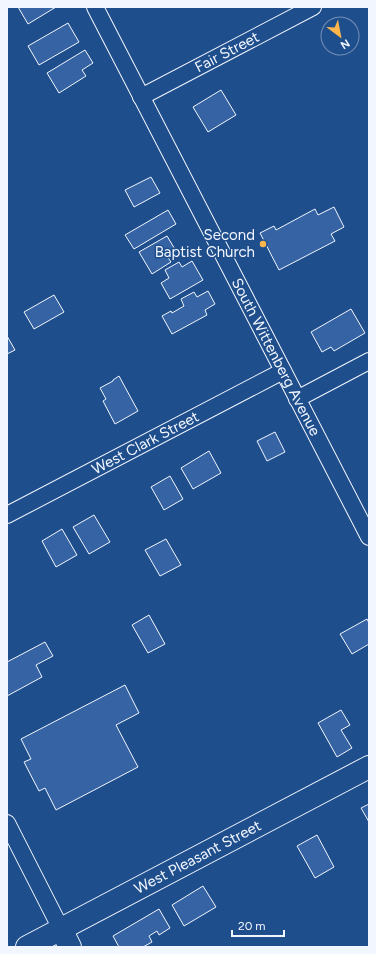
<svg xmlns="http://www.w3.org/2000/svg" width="376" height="954" font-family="Figtree,sans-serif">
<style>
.building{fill:#3563a3;stroke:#f2f6ff}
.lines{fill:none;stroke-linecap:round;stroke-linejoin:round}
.street-casing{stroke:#f2f6ff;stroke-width:18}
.secondary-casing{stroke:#f2f6ff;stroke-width:24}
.street{stroke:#1f4e8c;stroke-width:16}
.secondary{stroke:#1f4e8c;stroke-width:22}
.poi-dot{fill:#ffb74d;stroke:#1f4e8c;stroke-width:1.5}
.labels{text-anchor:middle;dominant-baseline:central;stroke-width:3;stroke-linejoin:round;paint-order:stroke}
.street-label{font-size:15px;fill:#f2f6ff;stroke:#1f4e8c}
.poi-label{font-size:15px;fill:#f2f6ff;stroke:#1f4e8c;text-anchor:end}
</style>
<rect width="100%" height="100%" fill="#1f4e8c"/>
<g class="building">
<polygon points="18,7 56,7 28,24"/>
<polygon points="68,23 79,42 39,65 28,46"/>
<polygon points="85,50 93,63 82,70 86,76 59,93 47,73"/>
<polygon points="221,90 236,115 208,132 193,107"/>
<polygon points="151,177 160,193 134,207 125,190"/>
<polygon points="334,207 344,227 331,234 335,241 279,270 260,233 274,226 276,230 315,209 318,215"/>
<polygon points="168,210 176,224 134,249 125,235"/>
<polygon points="167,236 176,251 167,256 171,262 152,274 139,252"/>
<polygon points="192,261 203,280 170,299 161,283 169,278 165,270 179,262 182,267"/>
<polygon points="208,291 215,304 205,310 207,315 172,334 162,316 171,311 172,313 184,306 181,299 194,292 197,297"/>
<polygon points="54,295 64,312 34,329 24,312"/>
<polygon points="351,309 365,333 334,351 331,347 322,352 311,332"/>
<polygon points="7,336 15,350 7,354"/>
<polygon points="119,376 138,411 115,424 103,401 106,399 100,388 113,381 113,380"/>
<polygon points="275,432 285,452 267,461 257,441"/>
<polygon points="209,451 221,473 193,489 181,468"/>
<polygon points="170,476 183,499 164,510 151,487"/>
<polygon points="94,515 110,542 89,554 73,527"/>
<polygon points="62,529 77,555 56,567 42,541"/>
<polygon points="166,539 181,565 160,576 145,550"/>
<polygon points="149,615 165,644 148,653 132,625"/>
<polygon points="367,619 369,623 369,644 352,654 340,634"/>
<polygon points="45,642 53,656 36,665 42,677 7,696 7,662"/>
<polygon points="125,685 139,713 116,725 138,767 56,810 45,788 39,791 24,762 31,759 21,739"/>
<polygon points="341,710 350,725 341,730 352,748 337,757 318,723"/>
<polygon points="369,804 369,822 361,808"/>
<polygon points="317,835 334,867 315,878 297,846"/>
<polygon points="203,886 216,907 184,926 172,905"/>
<polygon points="159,909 170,928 159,935 157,931 149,936 152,942 143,947 119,947 113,936"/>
</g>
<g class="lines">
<g class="street-casing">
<g id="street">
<path id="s1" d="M95 7 369 537"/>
<path id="s2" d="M141 97 313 7"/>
<polyline points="297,399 369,361"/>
<path id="s3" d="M7 515 283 371"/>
<polyline points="7,823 61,929"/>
</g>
</g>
<g class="secondary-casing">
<g id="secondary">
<polyline points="61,929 70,947"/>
<path id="s4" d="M27 947 369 767"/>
</g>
</g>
<use href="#street" class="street"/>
<use href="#secondary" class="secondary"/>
</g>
<circle class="poi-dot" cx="263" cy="244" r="4"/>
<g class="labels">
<g class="street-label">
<text stroke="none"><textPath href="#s2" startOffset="97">Fair Street</textPath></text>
<text stroke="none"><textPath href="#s1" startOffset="394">South Wittenberg Avenue</textPath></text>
<text stroke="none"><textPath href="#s3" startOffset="156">West Clark Street</textPath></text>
<text stroke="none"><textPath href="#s4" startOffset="193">West Pleasant Street</textPath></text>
</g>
<g class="poi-label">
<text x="255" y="235">Second<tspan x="255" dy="17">Baptist Church</tspan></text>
</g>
</g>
<rect width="376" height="954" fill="none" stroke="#f2f6ff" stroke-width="16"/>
<g transform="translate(340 36) rotate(148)"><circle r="19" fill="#1f4e8c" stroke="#7391ba"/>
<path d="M0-3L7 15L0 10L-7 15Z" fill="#ffb74d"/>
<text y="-6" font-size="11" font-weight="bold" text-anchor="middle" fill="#f2f6ff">N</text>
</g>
<path d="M232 930v6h52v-6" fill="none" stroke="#f2f6ff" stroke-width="2"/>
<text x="238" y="930" font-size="12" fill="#f2f6ff" stroke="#1f4e8c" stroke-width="3" paint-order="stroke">20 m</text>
</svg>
